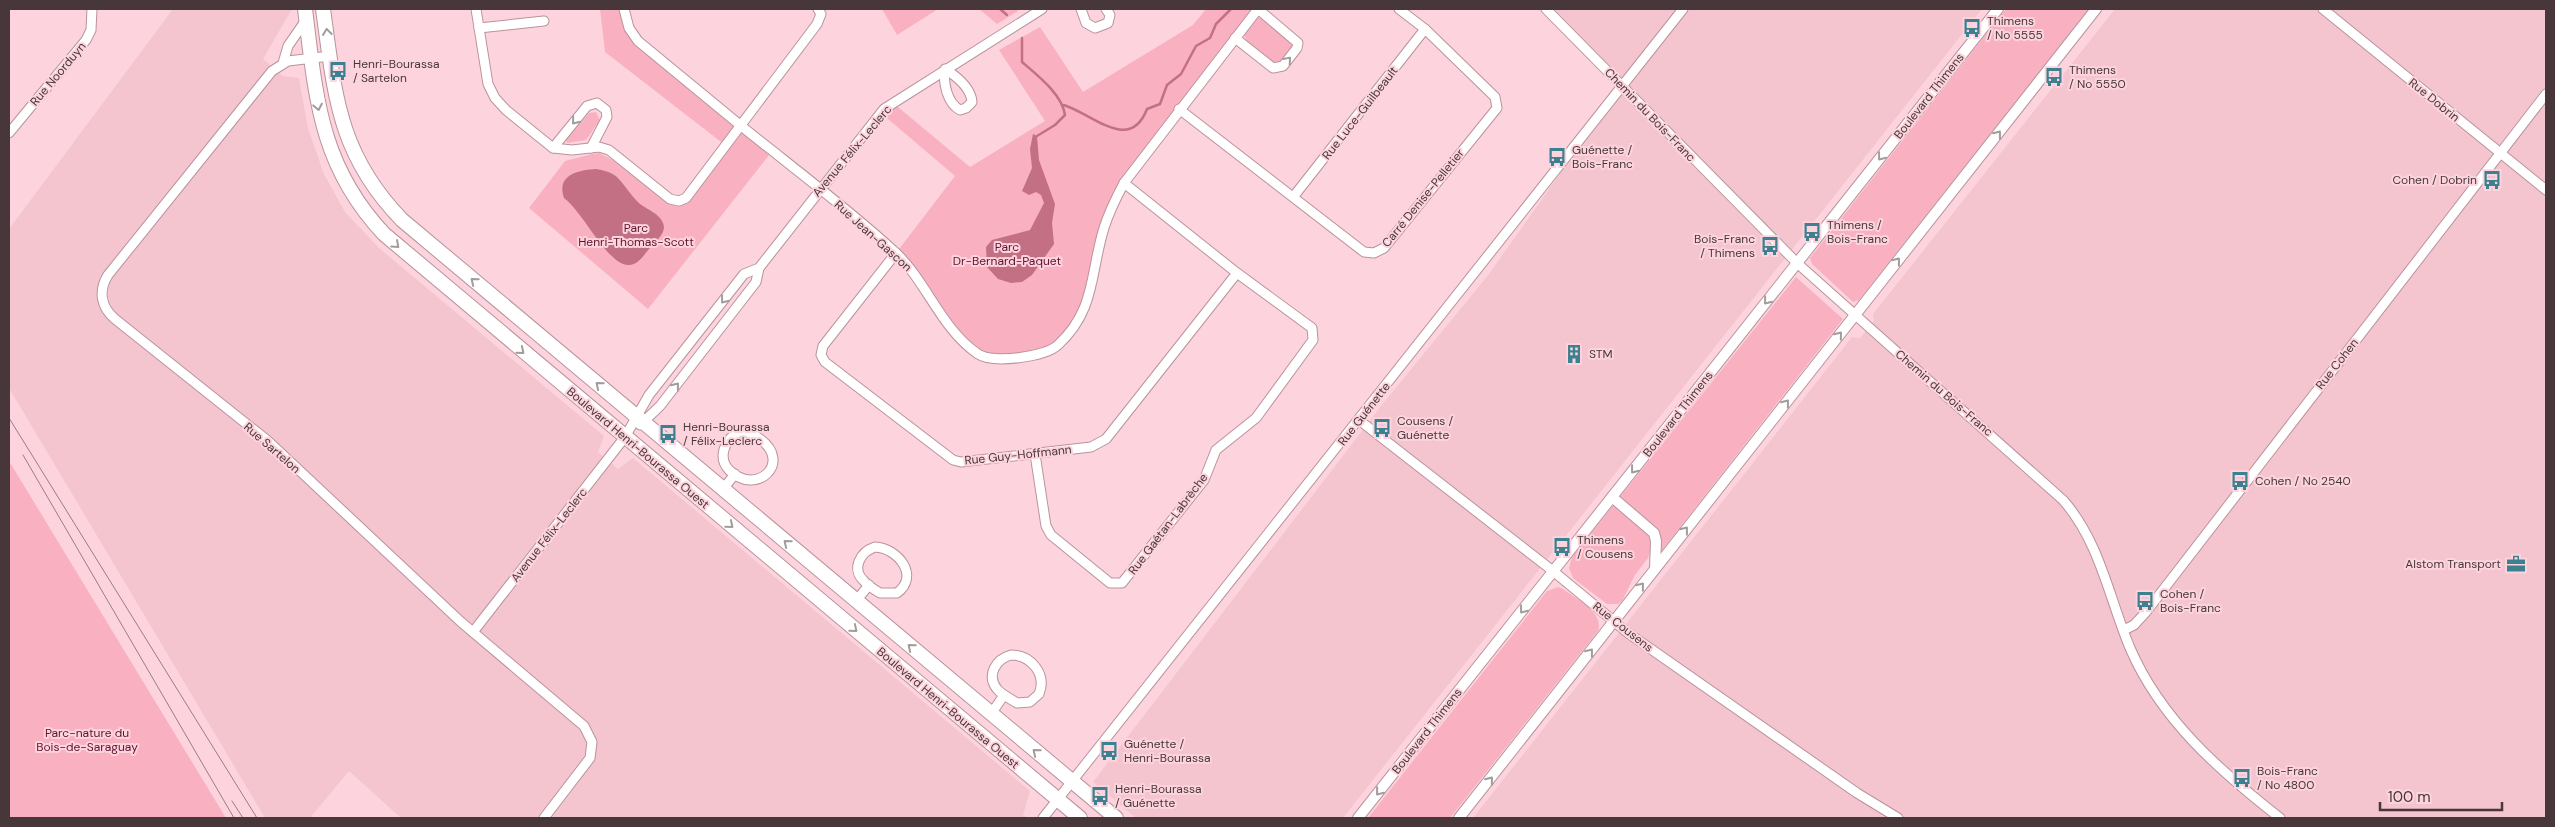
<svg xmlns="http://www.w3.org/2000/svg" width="2555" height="827" font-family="'DM Sans',sans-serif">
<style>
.built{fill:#f4c5cf}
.green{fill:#f9b1c1}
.water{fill:#c37085}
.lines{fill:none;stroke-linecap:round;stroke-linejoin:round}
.stream{stroke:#c37085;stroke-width:2.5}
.minor-casing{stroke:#b9939b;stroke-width:11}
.tertiary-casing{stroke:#b9939b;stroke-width:12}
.primary-casing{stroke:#b9939b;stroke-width:16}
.minor{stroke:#fff;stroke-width:9}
.tertiary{stroke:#fff;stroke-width:10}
.primary{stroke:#fff;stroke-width:14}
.tram{stroke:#987d83;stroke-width:1}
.oneway{stroke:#a39b9c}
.labels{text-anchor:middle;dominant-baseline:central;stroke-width:4;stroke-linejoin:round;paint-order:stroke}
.poi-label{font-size:12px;fill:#47373a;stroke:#fdd4dd;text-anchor:start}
.street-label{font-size:12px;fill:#47373a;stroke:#fdd4dd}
.park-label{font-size:12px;fill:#5f122e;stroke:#fdd4dd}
</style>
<rect width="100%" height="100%" fill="#fdd4dd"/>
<g class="built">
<polygon points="173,9 292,9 263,59 283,76 299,78 308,128 324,174 345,212 379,248 604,436 598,452 618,469 633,458 1030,791 1023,815 1028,818 401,818 349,771 310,818 265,818 9,388 9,229"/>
<polygon points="1545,9 1982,9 1343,818 1136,818 1093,782 1381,406 1489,274 1622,86"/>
<polygon points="2115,9 2546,9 2546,818 1473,818 1852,337 1860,338 1874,321 1873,314"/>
</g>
<g class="green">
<polygon points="600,9 624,9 629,28 773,150 648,309 529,208 565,161 592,154 599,153 611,159 670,199 679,201 725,145 605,52"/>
<polygon points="882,9 938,9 897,35"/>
<polygon points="979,9 1016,9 1018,11 997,24"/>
<polygon points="1206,9 1259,9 1112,206 1090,297 1058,346 994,359 967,345 896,253 955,176 881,113 892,102 970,167 1045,121 999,50 1040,27 1083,92 1193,25"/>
<polygon points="2006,9 2089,9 1859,300 1853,302 1812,264 1810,258"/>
<path d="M1264 17 1293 41 1294 49 1283 62 1277 64C1265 59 1247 48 1244 34L1257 18Z"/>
<polygon points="596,112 600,120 586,140 567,143 566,140 589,113"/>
<polygon points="1796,277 1843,319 1662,550 1652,545 1648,558 1635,575 1622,601 1618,604 1607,604 1573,578 1569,568 1572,557"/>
<polygon points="9,461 226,818 9,818"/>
<path d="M1558 587 1563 589C1576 599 1605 613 1598 631L1450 818H1368L1547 591Z"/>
</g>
<g class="water">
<polygon points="1033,134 1037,136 1039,160 1055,204 1052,223 1054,244 1032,275 1022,282 1011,283 998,279 987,267 986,247 992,240 1030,230 1044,203 1041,195 1036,192 1029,195 1022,191 1032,168 1030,149"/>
<path d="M596 169C603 170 611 172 617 177 625 185 631 196 640 204 648 210 663 215 664 227 664 235 654 243 649 249 644 255 638 265 629 265 608 266 584 213 564 198 556 175 578 170 596 169Z"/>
</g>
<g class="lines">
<g class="stream">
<polyline points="1000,9 1007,15"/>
<path d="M1022 38V62C1037 75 1062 94 1065 115L1055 125 1037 136"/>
<path d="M1064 105C1094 115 1130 153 1147 109L1160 104 1167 85 1181 74 1196 46 1210 38 1216 24 1231 9"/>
</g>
<g class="minor-casing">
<g id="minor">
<polyline points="476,9 488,84 495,98 506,110 553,148 572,150 599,147 609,150 670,199 679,201 686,198 817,24 821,14 818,9"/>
<path d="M624 9 629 28 638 41C672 69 706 97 740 125 792 167 846 207 895 252 927 282 941 329 978 354 993 364 1045 357 1058 345 1096 310 1090 273 1104 228 1109 212 1116 198 1124 183L1258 9"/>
<polyline points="1081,9 1086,23 1095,28 1108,23 1110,15 1106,9"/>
<path d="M1546 9 1797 263 2063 500C2100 542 2109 598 2130 648 2161 720 2220 771 2280 818"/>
<polyline points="2323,9 2546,190"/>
<polyline points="479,28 544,21"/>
<polyline points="1235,38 1273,68 1283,66 1297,48 1298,43 1258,9"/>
<path d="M330 56 288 61 272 71 108 275C98 291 101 307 115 319L268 441 461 622 584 726 592 742 590 758 544 818"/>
<polyline points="283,63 288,46 306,20"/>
<path d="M945 69C956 76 971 88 972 102L966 108 960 110C947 103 943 83 945 69Z"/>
<polyline points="1179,109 1364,252 1374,253 1384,248 1497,108 1495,97 1425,29 1399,9"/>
<polyline points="9,133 86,40 91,30 92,9"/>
<polyline points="553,148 587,106 597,103 606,110 607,117 591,148"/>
<polyline points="1294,196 1425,29"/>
<polyline points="896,253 823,346 821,355 825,362 953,460 961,462 1091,447 1106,439 1237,273"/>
<polyline points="1359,420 1553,571 1628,633 1857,793 1898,818"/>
<polyline points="640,425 660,406 756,282 759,268"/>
<path d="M739 432C749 431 753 434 760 439 793 463 756 497 729 470 717 457 725 439 739 432Z"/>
<polyline points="1035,454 1046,526 1051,535 1110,583 1122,583 1204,480 1216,450 1256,418 1313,340 1312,328 1237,273 1124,183"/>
<polyline points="723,489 735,474"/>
<path d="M875 547C898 548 920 576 897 593H880C875 590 868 586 864 581 851 569 860 552 875 547Z"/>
<polyline points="856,601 869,585"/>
<polyline points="2124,630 2134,625 2146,612 2546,94"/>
<polyline points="473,632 625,437 649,395 744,274 759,268 884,109 1042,9"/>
<path d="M1011 655C1031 655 1047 674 1039 694L1030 702 1017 703C1011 699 1002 695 997 689 986 675 996 659 1011 655Z"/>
<polyline points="991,714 1004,695"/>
<polyline points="1043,818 1683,9"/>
</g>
</g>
<g class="tertiary-casing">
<g id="tertiary">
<polyline points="1612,497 1654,533 1656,541 1655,569"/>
<polyline points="1358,818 1998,9"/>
<polyline points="1459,818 2096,9"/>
</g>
</g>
<g class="primary-casing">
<g id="primary">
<path d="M305 9C316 98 320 166 384 234L1080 818"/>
<path d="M323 9C335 95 338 154 402 220L1116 818"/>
</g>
</g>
<use href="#minor" class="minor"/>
<use href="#tertiary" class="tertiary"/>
<use href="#primary" class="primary"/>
<g class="tram">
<polyline points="9,418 257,818"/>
<polyline points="23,455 234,818"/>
<polyline points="232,801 243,818"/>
</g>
</g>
<defs><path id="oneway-chevron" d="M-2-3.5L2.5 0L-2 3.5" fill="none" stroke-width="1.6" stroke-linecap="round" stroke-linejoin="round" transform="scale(1.25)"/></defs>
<g class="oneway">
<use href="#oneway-chevron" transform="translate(327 32) rotate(-97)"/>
<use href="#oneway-chevron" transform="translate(1288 60) rotate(-49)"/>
<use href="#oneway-chevron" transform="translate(318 107) rotate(79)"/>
<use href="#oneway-chevron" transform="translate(575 121) rotate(129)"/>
<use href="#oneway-chevron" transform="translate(1998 134) rotate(-52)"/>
<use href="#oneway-chevron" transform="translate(1881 157) rotate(128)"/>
<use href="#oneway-chevron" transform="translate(396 245) rotate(42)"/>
<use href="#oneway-chevron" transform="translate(1897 261) rotate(-52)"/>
<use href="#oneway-chevron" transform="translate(474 281) rotate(-141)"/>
<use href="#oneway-chevron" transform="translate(724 300) rotate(128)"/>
<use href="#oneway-chevron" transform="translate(1767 301) rotate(129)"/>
<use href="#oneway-chevron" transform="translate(1839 335) rotate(-51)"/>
<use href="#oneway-chevron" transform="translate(521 351) rotate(40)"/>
<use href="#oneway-chevron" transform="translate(599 385) rotate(-140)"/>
<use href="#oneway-chevron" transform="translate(676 386) rotate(-52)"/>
<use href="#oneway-chevron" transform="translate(1786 403) rotate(-52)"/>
<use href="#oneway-chevron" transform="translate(1634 470) rotate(128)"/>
<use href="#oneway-chevron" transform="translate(730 525) rotate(40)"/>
<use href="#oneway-chevron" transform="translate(1685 530) rotate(-52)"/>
<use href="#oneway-chevron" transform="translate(787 543) rotate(-140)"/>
<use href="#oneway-chevron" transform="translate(1641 586) rotate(-52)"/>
<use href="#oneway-chevron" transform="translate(1523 610) rotate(128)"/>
<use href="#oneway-chevron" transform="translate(854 629) rotate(40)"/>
<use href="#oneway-chevron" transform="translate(911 647) rotate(-140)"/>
<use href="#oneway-chevron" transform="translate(1590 652) rotate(-52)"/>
<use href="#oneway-chevron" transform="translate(1036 752) rotate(-140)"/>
<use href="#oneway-chevron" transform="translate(1490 780) rotate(-52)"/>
<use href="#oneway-chevron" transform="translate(1379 792) rotate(128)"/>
</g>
<defs>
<g id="bus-bare" transform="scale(1.5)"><path d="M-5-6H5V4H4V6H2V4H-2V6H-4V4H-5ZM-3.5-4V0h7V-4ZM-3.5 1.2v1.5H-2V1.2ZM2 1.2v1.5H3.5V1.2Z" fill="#3d8190" stroke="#fdd4dd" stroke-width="2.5" paint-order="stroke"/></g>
<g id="building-bare" transform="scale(1.5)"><path d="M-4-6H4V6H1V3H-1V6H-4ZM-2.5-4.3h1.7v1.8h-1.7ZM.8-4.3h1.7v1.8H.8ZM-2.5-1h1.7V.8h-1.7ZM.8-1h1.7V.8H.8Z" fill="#3d8190" stroke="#fdd4dd" stroke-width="2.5" paint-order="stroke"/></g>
<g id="office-bare" transform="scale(1.5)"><path d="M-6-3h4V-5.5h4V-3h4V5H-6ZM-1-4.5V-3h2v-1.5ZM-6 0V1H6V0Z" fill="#3d8190" stroke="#fdd4dd" stroke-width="2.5" paint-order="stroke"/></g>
</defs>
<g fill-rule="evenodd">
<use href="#bus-bare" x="1972" y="28"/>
<use href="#bus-bare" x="338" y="71"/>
<use href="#bus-bare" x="2054" y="77"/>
<use href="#bus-bare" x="1557" y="157"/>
<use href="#bus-bare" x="2492" y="180"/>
<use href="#bus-bare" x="1812" y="232"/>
<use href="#bus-bare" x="1770" y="246"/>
<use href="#building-bare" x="1574" y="354"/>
<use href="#bus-bare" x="1382" y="428"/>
<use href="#bus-bare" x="668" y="434"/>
<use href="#bus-bare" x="2240" y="481"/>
<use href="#bus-bare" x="1562" y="547"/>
<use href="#office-bare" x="2516" y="564"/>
<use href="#bus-bare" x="2145" y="601"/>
<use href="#bus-bare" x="1109" y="751"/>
<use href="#bus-bare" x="2242" y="778"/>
<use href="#bus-bare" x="1100" y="796"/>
</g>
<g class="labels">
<g class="poi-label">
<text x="1987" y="21">Thimens<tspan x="1987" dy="14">/ No 5555</tspan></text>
<text x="353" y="64">Henri-Bourassa<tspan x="353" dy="14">/ Sartelon</tspan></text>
<text x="2069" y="70">Thimens<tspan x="2069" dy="14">/ No 5550</tspan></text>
<text x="1572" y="150">Guénette /<tspan x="1572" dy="14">Bois-Franc</tspan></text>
<text x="2477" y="180" text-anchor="end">Cohen / Dobrin</text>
<text x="1827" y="225">Thimens /<tspan x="1827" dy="14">Bois-Franc</tspan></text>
<text x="1755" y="239" text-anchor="end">Bois-Franc<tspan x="1755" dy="14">/ Thimens</tspan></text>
<text x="1589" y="354">STM</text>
<text x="1397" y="421">Cousens /<tspan x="1397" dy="14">Guénette</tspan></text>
<text x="683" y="427">Henri-Bourassa<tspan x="683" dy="14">/ Félix-Leclerc</tspan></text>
<text x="2255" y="481">Cohen / No 2540</text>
<text x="1577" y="540">Thimens<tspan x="1577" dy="14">/ Cousens</tspan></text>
<text x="2501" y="564" text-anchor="end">Alstom Transport</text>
<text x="2160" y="594">Cohen /<tspan x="2160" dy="14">Bois-Franc</tspan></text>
<text x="1124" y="744">Guénette /<tspan x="1124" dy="14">Henri-Bourassa</tspan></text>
<text x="2257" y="771">Bois-Franc<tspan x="2257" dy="14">/ No 4800</tspan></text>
<text x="1115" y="789">Henri-Bourassa<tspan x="1115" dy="14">/ Guénette</tspan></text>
</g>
<g class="street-label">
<text transform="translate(58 74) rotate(-50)">Rue Noorduyn</text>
<text transform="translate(1929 96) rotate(-52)">Boulevard Thimens</text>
<text transform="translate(2434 100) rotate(39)">Rue Dobrin</text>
<text transform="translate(1360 113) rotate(-52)">Rue Luce-Guilbeault</text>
<text transform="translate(1650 115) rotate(46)">Chemin du Bois-Franc</text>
<text transform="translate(852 151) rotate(-50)">Avenue Félix-Leclerc</text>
<text transform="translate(1423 198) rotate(-51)">Carré Denise-Pelletier</text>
<text transform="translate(873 236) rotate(42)">Rue Jean-Gascon</text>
<text transform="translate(2337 364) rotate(-52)">Rue Cohen</text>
<text transform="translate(1944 393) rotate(41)">Chemin du Bois-Franc</text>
<text transform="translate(1364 414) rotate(-52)">Rue Guénette</text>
<text transform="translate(1678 414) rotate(-52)">Boulevard Thimens</text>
<text transform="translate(272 448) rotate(41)">Rue Sartelon</text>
<text transform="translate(638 448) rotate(40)">Boulevard Henri-Bourassa Ouest</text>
<text transform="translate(1018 455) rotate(-6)">Rue Guy-Hoffmann</text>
<text transform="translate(1168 524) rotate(-53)">Rue Gaétan-Labrèche</text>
<text transform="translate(549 535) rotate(-52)">Avenue Félix-Leclerc</text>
<text transform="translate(1623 627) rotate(38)">Rue Cousens</text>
<text transform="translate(948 708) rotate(40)">Boulevard Henri-Bourassa Ouest</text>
<text transform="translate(1427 731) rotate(-52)">Boulevard Thimens</text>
</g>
<g class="park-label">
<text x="636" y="228">Parc<tspan x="636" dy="14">Henri-Thomas-Scott</tspan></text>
<text x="1007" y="247">Parc<tspan x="1007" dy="14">Dr-Bernard-Paquet</tspan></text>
<text x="87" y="733">Parc-nature du<tspan x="87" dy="14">Bois-de-Saraguay</tspan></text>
</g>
</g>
<rect width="2555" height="827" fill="none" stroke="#47373a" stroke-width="20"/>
<path d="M2380 802v8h122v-8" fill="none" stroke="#47373a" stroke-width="2.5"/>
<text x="2388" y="802" font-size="15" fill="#47373a" stroke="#fdd4dd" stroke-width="4" paint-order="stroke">100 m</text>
</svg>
